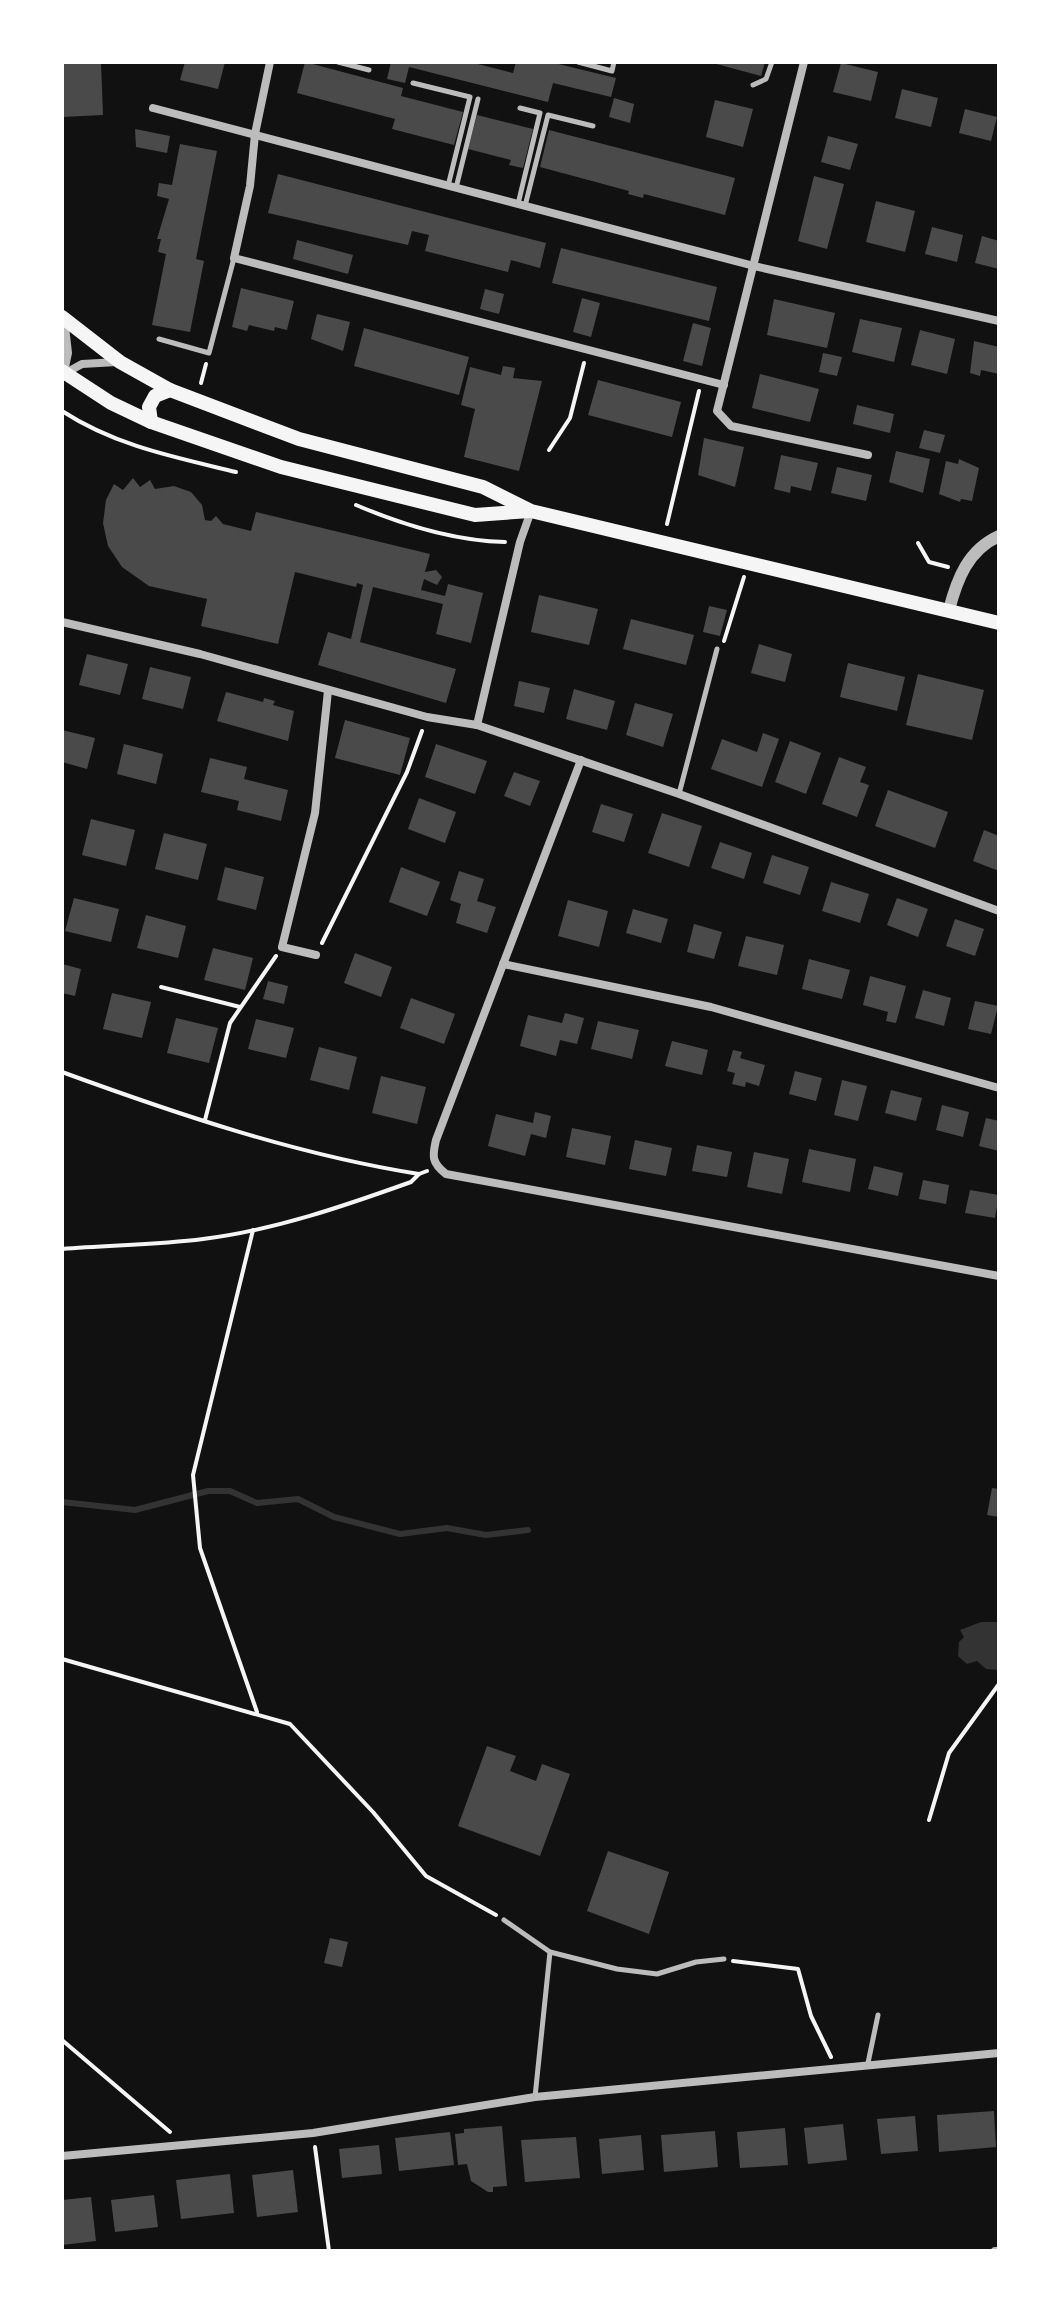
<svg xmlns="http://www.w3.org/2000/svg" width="1061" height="2313" font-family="Helvetica,sans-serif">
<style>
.water{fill:#333}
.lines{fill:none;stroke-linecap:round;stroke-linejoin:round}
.stream{stroke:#333;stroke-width:6}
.building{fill:#4a4a4a}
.path{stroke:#f5f5f5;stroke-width:4}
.service{stroke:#bcbcbc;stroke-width:5}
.minor{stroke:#bcbcbc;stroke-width:8}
.tertiary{stroke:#bcbcbc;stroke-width:12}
.secondary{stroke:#f5f5f5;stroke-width:14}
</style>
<rect width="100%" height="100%" fill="#111"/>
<polygon class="water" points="981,1622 999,1622 999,1670 986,1669 977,1661 967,1664 958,1656 959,1642 964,1637 960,1630"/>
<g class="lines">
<polyline class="stream" points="62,1502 135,1510 208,1491 230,1491 257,1503 298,1499 334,1517 400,1534 447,1528 486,1535 528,1530"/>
</g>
<g class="building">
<polygon points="62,62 101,62 103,115 62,117"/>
<polygon points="185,62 225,62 218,89 180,80"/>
<polygon points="305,62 403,88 401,96 463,112 454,145 392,129 395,119 297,93"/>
<polygon points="391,62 470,62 513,73 516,62 550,62 616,78 611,97 553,83 548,102 409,67 405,83 387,79"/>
<polygon points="709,62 765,62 761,76"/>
<polygon points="841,63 878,72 871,101 833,92"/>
<polygon points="902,89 938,98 931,127 895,118"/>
<polygon points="614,98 634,104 630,123 609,117"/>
<polygon points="715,100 753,109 743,147 706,137"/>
<polygon points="965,109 997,117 991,141 959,133"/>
<polygon points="477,115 533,129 523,168 509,165 511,160 468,149"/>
<polygon points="135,129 170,136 167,153 136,147"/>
<polygon points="549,130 735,178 725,215 644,194 643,198 628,194 629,191 540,167"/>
<polygon points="828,136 858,144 850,170 821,162"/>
<polygon points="180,144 217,151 196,259 204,261 190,332 152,325 166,254 158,252 161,239 157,239 169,199 157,196 159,183 172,185"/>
<polygon points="278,174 546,243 540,268 511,260 508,272 425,251 429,235 412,231 408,245 268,213"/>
<polygon points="814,176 844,184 827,249 798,241"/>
<polygon points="876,201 915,211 905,252 866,242"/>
<polygon points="932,227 963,235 957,262 925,254"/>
<polygon points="982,236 999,241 999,269 975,263"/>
<polygon points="297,240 353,255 348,274 293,259"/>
<polygon points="561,248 717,287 709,321 552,283"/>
<polygon points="241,288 294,301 287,330 275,327 274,331 249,325 247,331 232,327"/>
<polygon points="485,289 504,294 499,314 480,309"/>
<polygon points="582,298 600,303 591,337 573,332"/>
<polygon points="774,299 835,313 827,348 767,335"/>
<polygon points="317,314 350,322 343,351 311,339"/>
<polygon points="860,319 902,328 894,362 852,352"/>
<polygon points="693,323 711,328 702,366 683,361"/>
<polygon points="364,328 469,357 459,395 354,366"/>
<polygon points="920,330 955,339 947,374 911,365"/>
<polygon points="974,341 999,347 999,374 981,370 980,376 970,373"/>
<polygon points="823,353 842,357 837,376 819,372"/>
<polygon points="503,366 515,368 513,378 542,381 519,471 464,457 475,409 461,405 470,367 501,375"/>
<polygon points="760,374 819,389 810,422 752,408"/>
<polygon points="598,380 681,402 672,437 588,415"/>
<polygon points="857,405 894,414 890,433 853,424"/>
<polygon points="924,430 945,435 940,453 919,448"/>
<polygon points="704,438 744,447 735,487 698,475"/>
<polygon points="896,451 930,459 923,493 889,482"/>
<polygon points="781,455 818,463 811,491 791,486 790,493 774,489"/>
<polygon points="959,459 979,468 972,501 961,499 960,502 939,494 946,461 958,464"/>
<polygon points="837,467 872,475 866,501 831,493"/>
<polygon points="133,478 140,487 150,480 155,489 174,486 191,492 202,505 205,520 211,521 216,516 223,524 251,531 256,512 430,554 425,572 436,570 442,577 437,585 424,579 421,590 445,596 448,584 483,593 471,643 436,634 443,604 373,587 360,642 456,669 446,703 318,665 328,632 351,639 363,585 357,583 356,587 295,572 278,644 201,626 207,599 149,586 122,567 108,546 103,523 106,500 114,484 123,490"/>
<polygon points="539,595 598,609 589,645 531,632"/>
<polygon points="709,606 727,610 720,636 703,632"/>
<polygon points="631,619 694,635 686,665 623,649"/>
<polygon points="759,644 792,654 785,682 751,673"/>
<polygon points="87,654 128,664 120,695 79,685"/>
<polygon points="848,663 905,677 897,711 840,697"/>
<polygon points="150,667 191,677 183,709 142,699"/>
<polygon points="918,674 984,690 972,740 906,725"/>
<polygon points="519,681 550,688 544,713 514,706"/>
<polygon points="574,689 615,701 607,730 566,719"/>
<polygon points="226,692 263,702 264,698 275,701 273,705 294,711 288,741 217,721"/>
<polygon points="635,703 673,714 663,747 626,735"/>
<polygon points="345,720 410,738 400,775 335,758"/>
<polygon points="62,730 95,738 87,769 62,762"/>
<polygon points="763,733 779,739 762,787 711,769 722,739 757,752"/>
<polygon points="790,741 821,753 806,794 775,782"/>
<polygon points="124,744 163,754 156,784 117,774"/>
<polygon points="436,744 487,761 475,794 425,777"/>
<polygon points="839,757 866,767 860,782 869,785 857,817 822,804"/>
<polygon points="210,758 247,767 244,779 288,790 281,821 237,810 239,801 201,792"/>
<polygon points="514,772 540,781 530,806 504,796"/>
<polygon points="888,790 948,812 935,848 875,826"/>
<polygon points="419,798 456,812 445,843 408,829"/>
<polygon points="601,804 633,814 624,842 592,832"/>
<polygon points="662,813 702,826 689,867 648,853"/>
<polygon points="91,819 135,830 126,866 82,855"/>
<polygon points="984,830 999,836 999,871 973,861"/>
<polygon points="164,833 207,844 198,880 155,869"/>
<polygon points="720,842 752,853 744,879 711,868"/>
<polygon points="772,855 809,867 800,895 763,883"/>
<polygon points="225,867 264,877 256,910 217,900"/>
<polygon points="401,867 440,882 427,916 389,902"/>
<polygon points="459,871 484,879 477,901 496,907 487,933 456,923 461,904 450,900"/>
<polygon points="831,882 869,894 860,923 822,911"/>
<polygon points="74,898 119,909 111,942 65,931"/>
<polygon points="897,898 928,909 918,937 887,925"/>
<polygon points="568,900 608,911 599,947 558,936"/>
<polygon points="633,909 668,919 661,943 626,933"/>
<polygon points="146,915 186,926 178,958 137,948"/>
<polygon points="955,919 984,929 975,956 946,946"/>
<polygon points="694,924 722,932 714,959 687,952"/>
<polygon points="746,936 784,945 777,975 738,966"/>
<polygon points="213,948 253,958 245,990 204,980"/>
<polygon points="355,953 392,967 381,997 344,983"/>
<polygon points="809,959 850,970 842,999 802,989"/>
<polygon points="62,964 81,969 75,996 62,993"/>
<polygon points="870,976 906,986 896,1023 886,1021 888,1012 863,1005"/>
<polygon points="268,981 288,986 284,1004 263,999"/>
<polygon points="923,990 951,998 944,1026 915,1018"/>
<polygon points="112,993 151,1002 142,1038 103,1029"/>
<polygon points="411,998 455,1014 444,1044 400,1028"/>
<polygon points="975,1001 998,1006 991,1034 968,1029"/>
<polygon points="565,1013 584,1018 577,1044 560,1040 556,1056 520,1046 528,1015 562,1023"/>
<polygon points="176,1018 218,1028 209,1063 167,1053"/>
<polygon points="256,1019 294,1028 286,1058 248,1049"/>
<polygon points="598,1021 639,1030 632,1059 591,1049"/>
<polygon points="672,1041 708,1050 702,1075 665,1066"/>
<polygon points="319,1047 357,1057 349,1090 310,1080"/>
<polygon points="733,1050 742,1052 740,1058 765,1065 759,1086 746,1082 745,1087 732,1084 735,1073 727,1071"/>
<polygon points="795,1071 822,1078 816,1101 789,1094"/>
<polygon points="381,1076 426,1087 417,1124 372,1113"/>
<polygon points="842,1080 867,1086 858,1121 834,1115"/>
<polygon points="891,1090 922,1098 916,1121 885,1113"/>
<polygon points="942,1105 969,1112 963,1137 936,1130"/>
<polygon points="535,1112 551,1116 546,1138 531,1134 525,1156 488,1146 496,1114 533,1123"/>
<polygon points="986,1118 999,1121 999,1151 979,1146"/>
<polygon points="572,1128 611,1136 605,1165 566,1157"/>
<polygon points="635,1140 672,1148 666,1176 629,1169"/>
<polygon points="697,1145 732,1152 727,1177 692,1171"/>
<polygon points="809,1149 856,1159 850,1192 802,1182"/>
<polygon points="754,1152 789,1159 782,1194 747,1187"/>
<polygon points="874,1166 903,1173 898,1196 868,1189"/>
<polygon points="923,1180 949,1185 946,1204 919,1199"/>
<polygon points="970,1190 999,1195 995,1218 965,1213"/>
<polygon points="992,1488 999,1489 999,1517 987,1515"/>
<polygon points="487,1746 516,1756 510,1771 536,1781 542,1764 570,1774 540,1856 458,1826"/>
<polygon points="608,1851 669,1872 649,1934 587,1911"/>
<polygon points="330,1938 348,1942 342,1967 324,1963"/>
<polygon points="994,2111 996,2147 939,2152 937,2115"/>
<polygon points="915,2116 918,2151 881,2154 877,2119"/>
<polygon points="843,2124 847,2160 808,2164 804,2128"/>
<polygon points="502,2126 507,2186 493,2187 493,2192 488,2192 471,2181 467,2164 458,2165 455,2134 464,2133 464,2129"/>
<polygon points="785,2128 788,2165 740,2168 737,2132"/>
<polygon points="715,2131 718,2167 664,2172 661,2135"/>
<polygon points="450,2132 454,2165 399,2171 395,2138"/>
<polygon points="641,2135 644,2170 602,2174 599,2139"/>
<polygon points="576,2137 580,2178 525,2182 521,2140"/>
<polygon points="379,2145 382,2174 342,2178 339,2149"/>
<polygon points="293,2170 298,2212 257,2217 252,2175"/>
<polygon points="230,2174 234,2213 181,2219 176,2180"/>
<polygon points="154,2195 158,2227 115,2232 111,2200"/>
<polygon points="91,2197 96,2241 62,2245 62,2200"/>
</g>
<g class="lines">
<g class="path">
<polyline points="201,383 206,364"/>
<path d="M62 411C116 446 174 457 236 472"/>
<polyline points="549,450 570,418 584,363"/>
<path d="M356 505C403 525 454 541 505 542"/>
<polyline points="667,524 699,391"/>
<polyline points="918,543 929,562 948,567"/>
<polyline points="724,641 744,577"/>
<polyline points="322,943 407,772 422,731"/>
<polyline points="161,987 240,1007"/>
<path d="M62 1072C177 1114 298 1155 419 1174L427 1171"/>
<polyline points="205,1120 230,1023 276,956"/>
<polyline points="253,1230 193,1475 200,1548 257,1712"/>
<path d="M62 1249C109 1245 157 1245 203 1239 275 1230 344 1206 411 1182L419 1174"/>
<polyline points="62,1659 290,1724 373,1812 426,1876 496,1915"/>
<polyline points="929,1820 949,1753 999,1684"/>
<polyline points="733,1961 798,1969 811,2016 831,2057"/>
<polyline points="62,2040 170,2132"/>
<polyline points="315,2147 329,2251"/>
</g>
<g class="service">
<polyline points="338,62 369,70"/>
<polyline points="578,62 612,71 614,62"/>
<polyline points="413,83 470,97 448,186"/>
<polyline points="753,85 766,79 772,62"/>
<polyline points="456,188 478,99"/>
<polyline points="518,204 540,113 520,108"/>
<polyline points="525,206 548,115 593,126"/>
<polyline points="159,339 209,353 234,258"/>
<polyline points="679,794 717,649"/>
<polyline points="504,1920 550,1952 617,1969 657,1974 696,1962 724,1959"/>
<polyline points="868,2063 878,2015"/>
<polyline points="535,2097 550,1952"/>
</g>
<g class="minor">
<polyline points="270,62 255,134 250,186 234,258 724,385"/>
<polyline points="804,62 717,411 731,426 868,455"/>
<polyline points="153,108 754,266 999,321"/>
<polyline points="64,318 68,353 64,372"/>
<polyline points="62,375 82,364 117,362"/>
<polyline points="62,622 200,654 427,717 477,725 679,794 999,911"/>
<polyline points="477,725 520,542 531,511"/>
<path d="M581 760 436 1140C432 1157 432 1163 446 1174L999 1276"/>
<polyline points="316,955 282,947 315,813 328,691"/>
<polyline points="503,964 711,1007 999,1088"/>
<polyline points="62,2156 313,2133 535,2097 999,2053"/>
<polyline points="995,2251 999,2251"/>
</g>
<path class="tertiary" d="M949 610C957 579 968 550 999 536"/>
<g class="secondary">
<polyline points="62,317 120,362 170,390 299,439 483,487 531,511 999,623"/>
<polyline points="62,371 111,403 151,422 281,467 475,515 530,511"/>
<polyline points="151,422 149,407 155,396 170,390"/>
</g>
</g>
<rect width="1061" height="2313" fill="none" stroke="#ffffff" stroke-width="128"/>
</svg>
